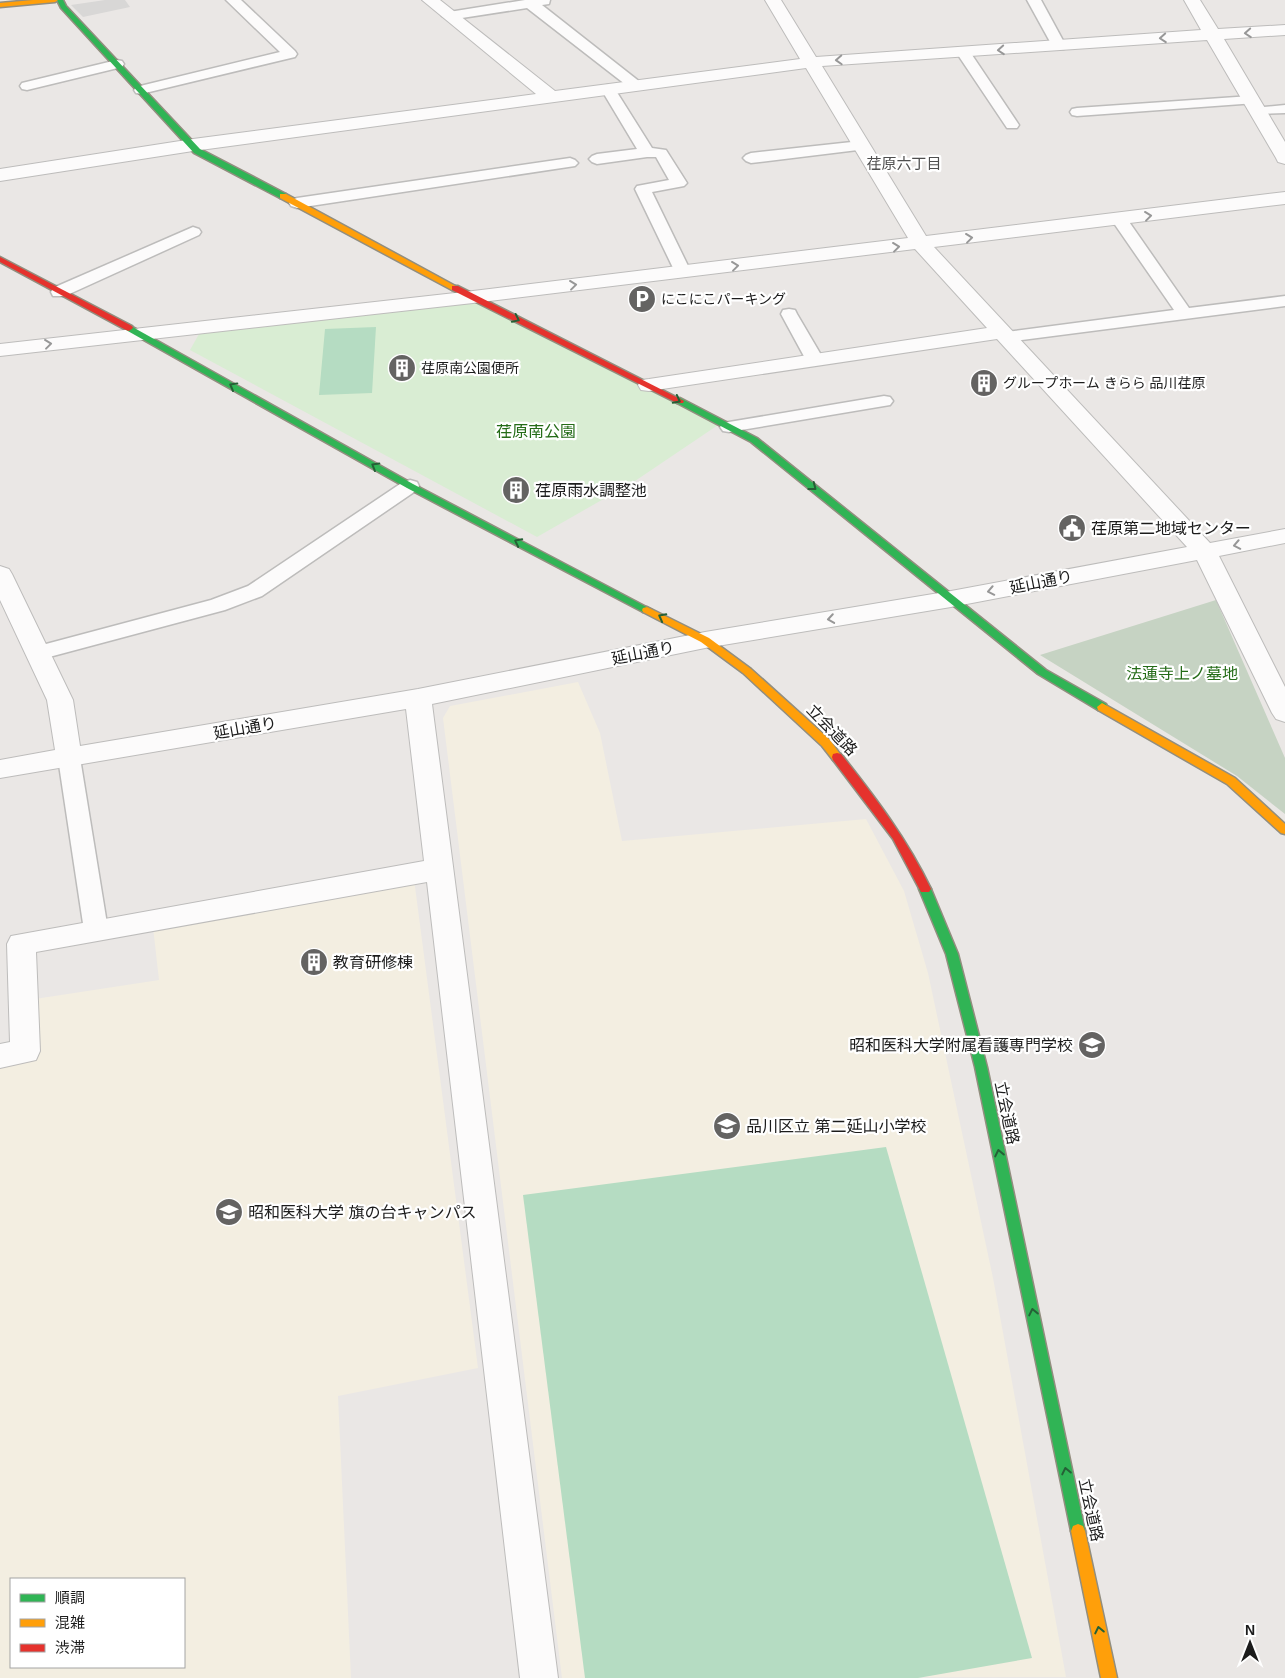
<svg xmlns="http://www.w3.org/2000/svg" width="1285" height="1678" font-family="Helvetica,'Noto Sans JP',sans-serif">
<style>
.education{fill:#f3eee1;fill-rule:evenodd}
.religious{fill:#d8d7d6}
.cemetery{fill:#c6d3c3}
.park{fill:#d9edd3}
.pitch{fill:#b5dcc2}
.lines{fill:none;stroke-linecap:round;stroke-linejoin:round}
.lane-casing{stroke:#bdbcbb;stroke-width:3}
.street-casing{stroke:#bdbcbb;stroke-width:2}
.fast-casing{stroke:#928e7f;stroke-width:3}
.slow-casing{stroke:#928e7f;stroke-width:3}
.jam-casing{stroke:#928e7f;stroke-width:3}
.lane{fill:#fcfbfb;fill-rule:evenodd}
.street{fill:#fcfbfb;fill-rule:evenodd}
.fast{fill:#30b455;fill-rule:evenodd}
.slow{fill:#ff9f0a;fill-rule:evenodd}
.jam{fill:#e5322d;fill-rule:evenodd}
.oneway{stroke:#979797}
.oneway2{stroke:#256036}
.labels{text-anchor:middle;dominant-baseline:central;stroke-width:4.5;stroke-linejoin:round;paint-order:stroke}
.far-poi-label{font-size:14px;fill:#1c1c1c;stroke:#fff;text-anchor:start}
.far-neighbourhood-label{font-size:15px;fill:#4f4f4f;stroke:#fff}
.park-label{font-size:16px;fill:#256c18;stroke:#fff}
.poi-label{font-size:16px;fill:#1c1c1c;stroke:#fff;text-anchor:start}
.street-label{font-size:16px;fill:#1c1c1c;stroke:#fff}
</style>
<rect width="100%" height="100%" fill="#eae7e5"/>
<g class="education">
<polygon points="578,682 600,733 622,841 866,819 904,891 928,973 993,1278 1066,1677 562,1678 443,718 450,706"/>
<path d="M414 879 478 1368 338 1396 351 1678H0V1057L38 1049 35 999 159 980 153 927ZM11 1579H184V1667H11Z"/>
</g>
<polygon class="religious" points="105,0 125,0 130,7 83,17 71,5"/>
<polygon class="cemetery" points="1216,600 1285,758 1285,814 1237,776 1040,655"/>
<polygon class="park" points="473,297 721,423 635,481 537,537 190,350 199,334"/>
<g class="pitch">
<polygon points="376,327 372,393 319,395 325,329"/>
<polygon points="886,1147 1032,1658 918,1678 585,1678 523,1195"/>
</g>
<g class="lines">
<g class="lane-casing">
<g id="lane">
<polygon points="226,0 241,0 295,51 297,54 295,57 141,94 136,93 134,90 136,87 280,52"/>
<polygon points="525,0 550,0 549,4 542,5 640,82 642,85 640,88 630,88 527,8 449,20 442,16 449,12"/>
<polygon points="1027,0 1041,0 1066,46 1064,49 1054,49"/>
<polygon points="963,48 968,49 1019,125 1017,128 1007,128 1005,125 956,52 958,49"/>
<polygon points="117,60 122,61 124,64 122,67 27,90 22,89 20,86 22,83"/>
<polygon points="608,85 613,86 652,148 666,150 687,183 684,186 652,192 691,272 689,275 677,275 675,272 635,189 637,186 669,180 656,157 647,157 597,164 592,162 589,159 592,156 597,154 637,149 601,89 603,86"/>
<polygon points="1251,96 1256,97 1258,100 1256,103 1077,116 1072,115 1070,112 1072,109 1077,108"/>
<polygon points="1285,105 1285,113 1253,114 1251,111 1253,108"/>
<polygon points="861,141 866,143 869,146 866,149 751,163 746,161 743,158 746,155 751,153"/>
<polygon points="570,158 575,160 578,163 575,166 297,208 291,206 289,203 291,200 297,198"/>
<polygon points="1119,214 1125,216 1189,308 1285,296 1285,306 1007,342 1001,341 998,337 1001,333 1007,332 1174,310 1111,219 1113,216"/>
<polygon points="193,227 199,229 201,232 199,235 65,296 53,296 51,292 53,288"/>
<polygon points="789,309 795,310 797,314 824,360 821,364 815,365 809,364 806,360 781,314 783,310"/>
<polygon points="884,396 890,397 893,401 890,405 729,432 723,431 720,427 723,423 729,422"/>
<polygon points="410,480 417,482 419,486 417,490 262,596 225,610 38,660 31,658 28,653 31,648 211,600 248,586 403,482"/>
<polygon points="69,750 77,753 80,758 108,930 104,936 96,939 88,936 84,930 58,758 61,753"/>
</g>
</g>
<g class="street-casing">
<polygon id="street" points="422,0 440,0 555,91 800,59 765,0 781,0 816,57 1201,30 1184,0 1200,0 1218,29 1285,25 1285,35 1224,39 1285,142 1285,164 1278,162 1276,158 1207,40 822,66 926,236 1285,192 1285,204 934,247 1210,543 1285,529 1285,543 1219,556 1285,687 1285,722 1276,719 1272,713 1197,560 951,607 705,648 432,704 558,1678 520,1678 427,882 36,952 40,1051 36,1060 0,1068 0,1044 10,1042 7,944 11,936 424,861 406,709 0,778 0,760 55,750 47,700 0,600 0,566 9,569 12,574 73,700 80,746 418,689 705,632 951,591 1187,547 997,339 649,391 641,390 638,385 641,380 649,379 987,328 915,249 473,303 0,356 0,344 473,291 908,238 806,68 193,151 0,181 0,169 193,139 536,94"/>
</g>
<g class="fast-casing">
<g id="fast">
<polygon points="57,0 63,0 66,6 200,149 286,194 286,198 280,198 194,153 61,8"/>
<polygon points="129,325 413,484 652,610 651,612 643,612 407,488 126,330 125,328"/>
<polygon points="680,398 757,438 1046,670 1106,704 1107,707 1106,710 1098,710 1038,674 751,442 677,403 676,401"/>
<polygon points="925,885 929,886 931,889 958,954 987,1067 1085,1531 1083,1536 1078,1538 1073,1536 1071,1531 975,1067 946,954 919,889 921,886"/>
</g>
</g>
<g class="slow-casing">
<g id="slow">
<polygon points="33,0 58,0 55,2 0,7 0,3"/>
<polygon points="280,194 286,194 459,288 458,290 452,290 280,198"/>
<polygon points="647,607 709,638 751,669 830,740 842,757 841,760 833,760 822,746 743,673 701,642 643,612 642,610 643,608"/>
<polygon points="1102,703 1235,778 1285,824 1285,834 1281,833 1227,784 1098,710 1097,707"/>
<polygon points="1078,1524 1083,1526 1085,1531 1117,1678 1101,1678 1071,1531 1073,1526"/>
</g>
</g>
<g class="jam-casing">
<g id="jam">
<polygon points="0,257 132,326 133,328 129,331 126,330 0,262"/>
<polygon points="452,286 458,286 684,401 683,403 677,403 452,290"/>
<path d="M837 753 841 754C875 797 907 839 931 889L929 892H921L893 839 833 760 832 757 833 754Z"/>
</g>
</g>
<use href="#lane" class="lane"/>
<use href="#street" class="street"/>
<use href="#fast" class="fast"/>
<use href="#slow" class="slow"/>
<use href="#jam" class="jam"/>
</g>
<defs><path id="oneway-chevron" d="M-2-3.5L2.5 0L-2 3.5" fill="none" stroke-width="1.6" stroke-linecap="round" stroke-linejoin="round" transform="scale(1.25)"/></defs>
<g class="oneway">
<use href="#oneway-chevron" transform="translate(1248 33) rotate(176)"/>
<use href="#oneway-chevron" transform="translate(1163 38) rotate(176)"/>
<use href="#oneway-chevron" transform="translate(1001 50) rotate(176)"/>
<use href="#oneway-chevron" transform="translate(839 60) rotate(177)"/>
<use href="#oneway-chevron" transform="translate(1148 216) rotate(-7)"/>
<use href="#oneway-chevron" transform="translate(969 238) rotate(-7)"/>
<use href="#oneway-chevron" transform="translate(896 247) rotate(-7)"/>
<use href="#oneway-chevron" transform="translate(735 266) rotate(-7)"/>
<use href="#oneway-chevron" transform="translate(573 285) rotate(-7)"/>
<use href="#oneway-chevron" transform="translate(48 344) rotate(-7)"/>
<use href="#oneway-chevron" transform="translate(1237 545) rotate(169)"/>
<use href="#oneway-chevron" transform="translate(991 591) rotate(169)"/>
<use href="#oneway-chevron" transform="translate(831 619) rotate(171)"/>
</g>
<g class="oneway2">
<use href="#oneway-chevron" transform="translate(516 319) rotate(26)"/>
<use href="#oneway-chevron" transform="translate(233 386) rotate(-151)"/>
<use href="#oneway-chevron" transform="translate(677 400) rotate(28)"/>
<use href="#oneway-chevron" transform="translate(375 466) rotate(-150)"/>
<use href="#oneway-chevron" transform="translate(813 487) rotate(38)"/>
<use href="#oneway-chevron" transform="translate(518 542) rotate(-153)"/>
<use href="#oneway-chevron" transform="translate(662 617) rotate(-152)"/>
<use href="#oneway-chevron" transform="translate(999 1153) rotate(-102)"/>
<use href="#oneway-chevron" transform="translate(1033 1312) rotate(-102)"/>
<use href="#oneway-chevron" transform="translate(1066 1471) rotate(-102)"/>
<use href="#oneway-chevron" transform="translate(1099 1630) rotate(-102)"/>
</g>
<defs>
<g id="parking-disc" transform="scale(1.4375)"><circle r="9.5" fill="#646362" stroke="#fff"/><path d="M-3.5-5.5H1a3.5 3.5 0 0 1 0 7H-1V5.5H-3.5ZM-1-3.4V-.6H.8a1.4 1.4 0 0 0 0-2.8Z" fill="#fff"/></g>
<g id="building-disc" transform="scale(1.4375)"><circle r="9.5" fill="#646362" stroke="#fff"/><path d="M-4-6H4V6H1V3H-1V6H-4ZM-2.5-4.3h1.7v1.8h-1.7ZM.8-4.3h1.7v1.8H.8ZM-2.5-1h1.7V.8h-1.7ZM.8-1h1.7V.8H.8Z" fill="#fff"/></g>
<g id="civic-disc" transform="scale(1.4375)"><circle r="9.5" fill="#646362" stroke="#fff"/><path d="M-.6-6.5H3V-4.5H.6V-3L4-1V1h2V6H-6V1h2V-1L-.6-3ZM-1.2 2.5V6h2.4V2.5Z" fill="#fff"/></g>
<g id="university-disc" transform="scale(1.4375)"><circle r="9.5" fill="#646362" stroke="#fff"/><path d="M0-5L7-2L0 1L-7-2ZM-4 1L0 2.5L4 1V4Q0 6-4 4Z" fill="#fff"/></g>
<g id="school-disc" transform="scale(1.4375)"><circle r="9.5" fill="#646362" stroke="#fff"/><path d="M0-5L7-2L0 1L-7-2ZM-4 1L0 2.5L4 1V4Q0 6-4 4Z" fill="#fff"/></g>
</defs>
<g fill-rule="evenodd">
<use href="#parking-disc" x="642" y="299"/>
<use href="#building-disc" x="402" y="368"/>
<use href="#building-disc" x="984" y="383"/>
<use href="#building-disc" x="516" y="490"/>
<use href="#civic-disc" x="1072" y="528"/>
<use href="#building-disc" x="314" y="962"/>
<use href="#university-disc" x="1092" y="1045"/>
<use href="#school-disc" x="727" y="1126"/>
<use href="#university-disc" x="229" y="1212"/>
</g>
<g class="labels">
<g class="far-poi-label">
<text x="661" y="299">にこにこパーキング</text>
<text x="421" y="368">荏原南公園便所</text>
<text x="1003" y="383">グループホーム きらら 品川荏原</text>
</g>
<g class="far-neighbourhood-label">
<text x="904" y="163">荏原六丁目</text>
</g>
<g class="park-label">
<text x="536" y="431">荏原南公園</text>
<text x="1182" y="673">法蓮寺上ノ墓地</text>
</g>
<g class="poi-label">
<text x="535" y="490">荏原雨水調整池</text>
<text x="1091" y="528">荏原第二地域センター</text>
<text x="333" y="962">教育研修棟</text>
<text x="1073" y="1045" text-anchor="end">昭和医科大学附属看護専門学校</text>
<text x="746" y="1126">品川区立 第二延山小学校</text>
<text x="248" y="1212">昭和医科大学 旗の台キャンパス</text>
</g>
<g class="street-label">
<text transform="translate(1041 582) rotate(-11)">延山通り</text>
<text transform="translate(643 653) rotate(-11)">延山通り</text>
<text transform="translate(245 728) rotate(-10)">延山通り</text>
<text transform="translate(832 730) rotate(46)">立会道路</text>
<text transform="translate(1007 1113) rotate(78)">立会道路</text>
<text transform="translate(1091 1510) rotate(78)">立会道路</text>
</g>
</g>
<rect x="10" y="1578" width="175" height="90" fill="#ffffff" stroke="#a4a4a4"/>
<rect x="20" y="1594" width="25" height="8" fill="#30b455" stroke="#a4a4a4"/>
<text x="55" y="1603" font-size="15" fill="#1c1c1c">順調</text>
<rect x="20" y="1619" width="25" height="8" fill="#ff9f0a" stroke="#a4a4a4"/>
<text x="55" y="1628" font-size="15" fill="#1c1c1c">混雑</text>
<rect x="20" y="1644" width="25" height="8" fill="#e5322d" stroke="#a4a4a4"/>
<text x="55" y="1653" font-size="15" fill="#1c1c1c">渋滞</text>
<g transform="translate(1250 1643)" stroke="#ffffff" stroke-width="4" paint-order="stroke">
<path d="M0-4L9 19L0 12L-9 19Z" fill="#1c1c1c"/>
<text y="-8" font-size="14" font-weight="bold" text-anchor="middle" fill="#1c1c1c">N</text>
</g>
</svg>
